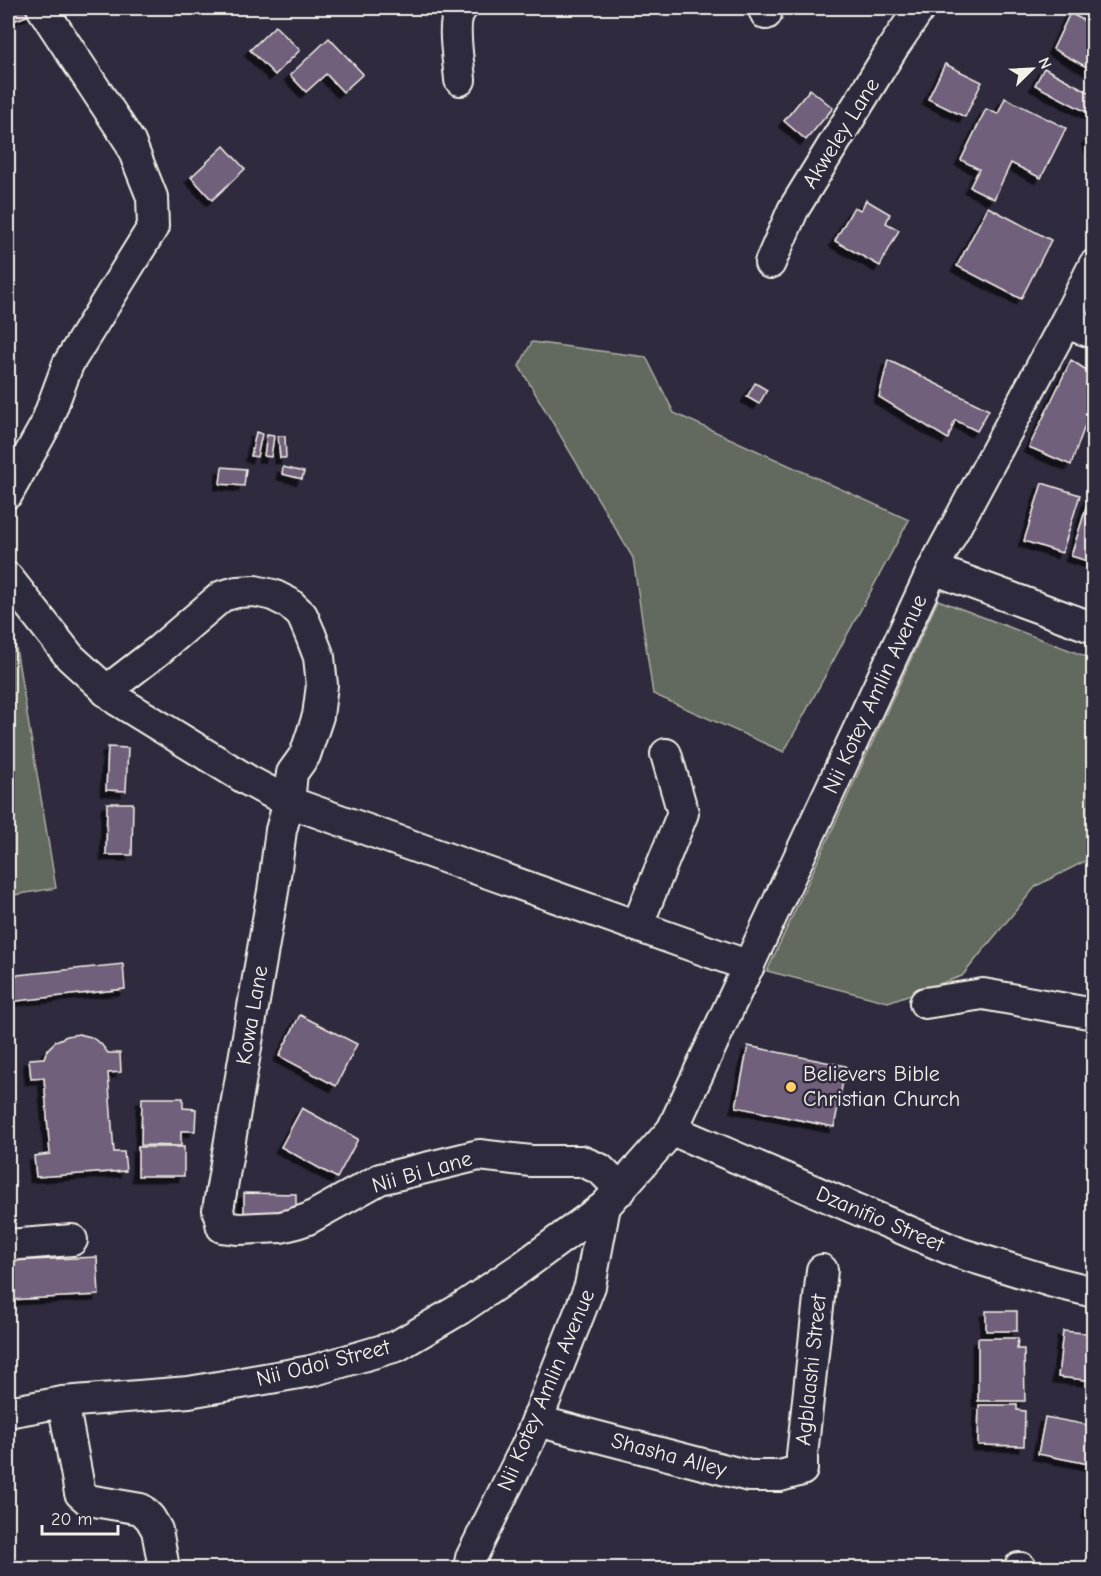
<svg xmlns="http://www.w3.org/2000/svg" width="1101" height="1576" font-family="'Comic Neue',sans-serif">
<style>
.green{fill:#626b5e;stroke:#abaea3;stroke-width:1.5}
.building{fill:#71617c;stroke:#f4f1e8;stroke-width:1.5;filter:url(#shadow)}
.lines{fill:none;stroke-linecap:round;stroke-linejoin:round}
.minor-casing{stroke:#f4f1e8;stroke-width:34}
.minor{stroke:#2f2a3d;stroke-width:30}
.poi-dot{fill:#ffd166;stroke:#2f2a3d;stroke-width:2}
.labels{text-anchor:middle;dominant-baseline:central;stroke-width:5;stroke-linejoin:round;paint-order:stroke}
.street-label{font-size:22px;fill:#f4f1e8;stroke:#2f2a3d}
.poi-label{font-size:22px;fill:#f4f1e8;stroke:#2f2a3d;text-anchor:start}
</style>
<defs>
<filter id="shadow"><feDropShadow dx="-5.5" dy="5.5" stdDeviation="0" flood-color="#0009"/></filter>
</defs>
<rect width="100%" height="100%" fill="#2f2a3d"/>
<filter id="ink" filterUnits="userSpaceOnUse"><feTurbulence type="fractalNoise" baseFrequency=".0167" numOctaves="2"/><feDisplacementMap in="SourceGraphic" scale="12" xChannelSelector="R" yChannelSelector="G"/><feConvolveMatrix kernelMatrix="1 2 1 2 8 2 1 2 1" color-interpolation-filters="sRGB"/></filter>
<g filter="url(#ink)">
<g class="green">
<polygon points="532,342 646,357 674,413 909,520 784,752 653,694 633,558 519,366"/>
<polygon points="938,600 1093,659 1093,857 1036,886 962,976 888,1002 767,971"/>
<polygon points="12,624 56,888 8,896 8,625"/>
</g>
<g class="building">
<polygon points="8,8 30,8 32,14 8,23"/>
<polygon points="1070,13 1094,26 1094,71 1053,49"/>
<polygon points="275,26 300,50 275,75 250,50"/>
<polygon points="329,38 363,74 343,92 326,74 306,92 290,75"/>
<polygon points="945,64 982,82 965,117 928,99"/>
<polygon points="1044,68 1094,95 1094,116 1035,85"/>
<polygon points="810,89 833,108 806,140 784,121"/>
<polygon points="1005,98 1066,128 1041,178 1011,163 994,199 970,187 979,169 961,160 986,109 998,114"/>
<polygon points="1094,136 1094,155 1087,139"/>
<polygon points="224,146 245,169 212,200 191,177"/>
<polygon points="866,200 890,214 886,223 899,230 880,266 835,241 854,207 861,210"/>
<polygon points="988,207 1051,240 1021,299 957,266"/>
<polygon points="888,360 989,410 977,431 955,420 948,439 879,397"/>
<polygon points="1071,360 1094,375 1094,400 1071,465 1029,447"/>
<polygon points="755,383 767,390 759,404 747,397"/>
<polygon points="256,432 262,434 257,457 251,456"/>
<polygon points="267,435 274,436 271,457 264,456"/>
<polygon points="278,436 285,436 286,458 280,458"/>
<polygon points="222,467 246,469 244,486 220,484"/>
<polygon points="283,467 304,472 302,479 282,474"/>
<polygon points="1042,483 1080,495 1062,553 1024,541"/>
<polygon points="1090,495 1094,496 1094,563 1071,556"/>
<polygon points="108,747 128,748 126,791 106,790"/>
<polygon points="107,803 133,803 132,855 106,855"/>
<polygon points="123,964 125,989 8,1002 8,976"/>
<polygon points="300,1015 357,1044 336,1086 279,1056"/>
<polygon points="79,1034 91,1037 101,1044 108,1053 120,1053 121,1072 108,1073 114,1152 124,1152 126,1171 36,1177 34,1156 50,1154 44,1078 31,1079 29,1059 44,1058 47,1050 56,1041 67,1036"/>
<polygon points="748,1046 846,1066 834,1127 736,1107"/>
<polygon points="142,1098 183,1098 183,1108 196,1109 195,1131 181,1131 181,1146 141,1145"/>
<polygon points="302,1108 358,1139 337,1178 281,1147"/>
<rect x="138" y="1147" width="46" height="29"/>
<polygon points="244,1193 296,1194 296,1215 244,1214"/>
<polygon points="97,1257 99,1295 8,1300 8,1261"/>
<rect x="986" y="1311" width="31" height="20"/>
<polygon points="1063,1331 1094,1334 1094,1381 1058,1377"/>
<polygon points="978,1338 1018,1338 1017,1349 1024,1349 1025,1401 978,1401"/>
<polygon points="979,1405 1017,1405 1017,1410 1025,1411 1024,1446 978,1445"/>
<polygon points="1045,1417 1094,1426 1089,1464 1038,1454"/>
<polygon points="1094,1482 1094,1514 1088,1513"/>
</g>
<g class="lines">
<g class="minor-casing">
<g id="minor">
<polyline points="763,8 766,14"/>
<path d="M460 80C459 62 450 21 462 8"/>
<polyline points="770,263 793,210 894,46 920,8"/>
<polyline points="1065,323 1094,333"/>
<polyline points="8,493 45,426 68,364 153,227 152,197 130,142 42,8"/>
<polyline points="933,569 1094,628"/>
<polyline points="8,578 70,657 117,700 249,781 289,802 281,830 273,891 218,1210 222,1227 239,1229 281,1227 293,1224 308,1219 380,1179 479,1155 531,1161 581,1161 600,1169 621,1190"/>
<polyline points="106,691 159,650 222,596 237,592 255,591 273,595 289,603 302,615 311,636 319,657 322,685 318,716 305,755 292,773 289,802 749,966"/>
<polyline points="637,926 683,813 666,754"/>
<polyline points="925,1003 983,994 1094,1014"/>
<polyline points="672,1130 959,1253 1053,1282 1094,1292"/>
<polyline points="8,1245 72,1240"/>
<polyline points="63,1402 80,1493 88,1500 141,1509 150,1518 157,1530 164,1568"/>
<polyline points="8,1412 63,1402 189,1392 311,1371 397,1346 460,1309 522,1267 605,1206 672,1130 933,569 1065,323 1094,265"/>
<polyline points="537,1421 749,1476 780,1476 802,1470 802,1455 822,1270"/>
<polyline points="469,1568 471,1558 528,1443 590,1286 605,1206"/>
<polyline points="1019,1568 1021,1568"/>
</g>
</g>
<use href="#minor" class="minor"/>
</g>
</g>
<circle class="poi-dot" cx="791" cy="1087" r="6"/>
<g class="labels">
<g class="street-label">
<text transform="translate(841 133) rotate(-58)">Akweley Lane</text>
<text transform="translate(875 694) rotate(-65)">Nii Kotey Amlin Avenue</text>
<text transform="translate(252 1015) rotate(-80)">Kowa Lane</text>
<text transform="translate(422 1172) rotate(-16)">Nii Bi Lane</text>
<text transform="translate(880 1219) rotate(23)">Dzanifio Street</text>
<text transform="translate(323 1363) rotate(-14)">Nii Odoi Street</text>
<text transform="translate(811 1370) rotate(-84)">Agblaashi Street</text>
<text transform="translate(546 1390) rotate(-67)">Nii Kotey Amlin Avenue</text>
<text transform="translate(669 1455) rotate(15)">Shasha Alley</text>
</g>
<g class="poi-label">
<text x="803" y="1074">Believers Bible<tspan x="803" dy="25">Christian Church</tspan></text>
</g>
</g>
<rect width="1101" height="1576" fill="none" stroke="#2f2a3d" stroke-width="30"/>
<rect x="15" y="15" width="1071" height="1546" fill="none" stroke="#f4f1e8" stroke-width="2" filter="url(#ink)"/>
<g transform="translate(1032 69) rotate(66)" stroke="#2f2a3d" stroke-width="4.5" paint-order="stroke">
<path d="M0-4.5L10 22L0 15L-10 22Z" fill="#f4f1e8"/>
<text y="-9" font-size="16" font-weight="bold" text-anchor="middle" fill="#f4f1e8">N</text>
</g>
<path d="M42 1525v9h76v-9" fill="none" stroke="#f4f1e8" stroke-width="3"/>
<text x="51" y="1525" font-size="18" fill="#f4f1e8" stroke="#2f2a3d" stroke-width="4.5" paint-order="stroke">20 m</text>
</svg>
